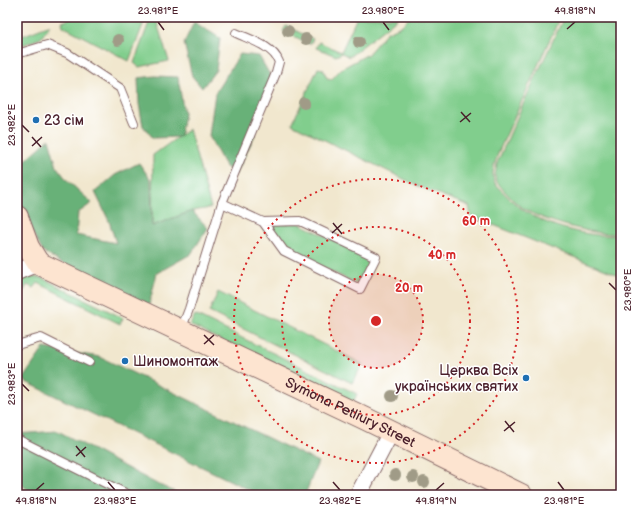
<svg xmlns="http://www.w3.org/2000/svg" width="638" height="512" font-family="'Balsamiq Sans',sans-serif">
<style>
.green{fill:#81ce8d;stroke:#66765c}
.forest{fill:#68b178;stroke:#596852}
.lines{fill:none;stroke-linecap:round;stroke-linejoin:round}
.lane-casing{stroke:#846564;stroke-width:10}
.street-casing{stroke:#846564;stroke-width:18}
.secondary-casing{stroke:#846564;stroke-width:24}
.lane{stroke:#fff;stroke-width:8}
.street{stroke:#fff;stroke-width:16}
.secondary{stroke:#fde4d0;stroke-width:22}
.tree{fill:#a09b87}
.ticks{fill:none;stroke:#4a1f2b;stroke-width:1.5}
.ring{fill:none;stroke:#d62828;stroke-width:2;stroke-dasharray:2 4}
.poi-dot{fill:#1f6fb2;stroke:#fff;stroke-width:1.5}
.labels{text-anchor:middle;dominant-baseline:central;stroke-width:3;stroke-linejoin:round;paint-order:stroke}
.poi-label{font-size:14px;fill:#4a1f2b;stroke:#fff;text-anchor:start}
.street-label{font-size:14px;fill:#4a1f2b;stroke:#fff}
.centre{fill:#d62828;stroke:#fff;stroke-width:2}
.ring-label{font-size:12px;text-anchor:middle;font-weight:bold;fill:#d62828;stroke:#fff;stroke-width:3;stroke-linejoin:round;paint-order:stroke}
.neatline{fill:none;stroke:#4a1f2b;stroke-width:1.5}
.ticks-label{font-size:10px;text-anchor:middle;fill:#4a1f2b}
</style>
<rect width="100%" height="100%" fill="#fff"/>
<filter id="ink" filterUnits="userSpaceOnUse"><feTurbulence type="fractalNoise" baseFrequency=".025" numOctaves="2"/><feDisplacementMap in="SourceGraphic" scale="8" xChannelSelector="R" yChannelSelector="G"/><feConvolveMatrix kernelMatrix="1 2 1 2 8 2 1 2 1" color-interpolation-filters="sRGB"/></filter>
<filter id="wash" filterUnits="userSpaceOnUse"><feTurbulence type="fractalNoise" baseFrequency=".012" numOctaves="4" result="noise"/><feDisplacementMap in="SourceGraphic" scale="16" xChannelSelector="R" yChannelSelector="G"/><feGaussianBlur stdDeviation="0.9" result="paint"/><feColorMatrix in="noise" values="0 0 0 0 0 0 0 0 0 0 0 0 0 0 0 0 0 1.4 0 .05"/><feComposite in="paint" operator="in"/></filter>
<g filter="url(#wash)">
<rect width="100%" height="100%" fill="#f1e7ce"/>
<g class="green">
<polygon points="75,17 146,17 129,61 63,26 62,22"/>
<polygon points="151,17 155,17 169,61 139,67 134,63"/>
<polygon points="357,17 399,17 349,57 342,53 336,56 316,48 319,42 341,52"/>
<path d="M410 17H560L499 151C496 160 491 171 494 181 496 186 502 191 506 195 511 200 516 205 522 209 547 227 590 238 621 235V276L471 216 469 206 418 186 292 124 318 68 323 69 327 78 332 79 341 69 368 54 386 33 401 26Z"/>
<path d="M564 17H621V233C604 238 544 221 528 211 515 204 505 192 496 181L495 176 497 163 528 93Z"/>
<polygon points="50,25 41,38 17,47 17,38"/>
<polygon points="286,26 313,39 310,44 283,31"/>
<polygon points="189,129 211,208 192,211 152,226 153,155"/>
<polygon points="299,223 372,259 359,285 285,249 267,225"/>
<polygon points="30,276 42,278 123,318 120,324 38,283 34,288 27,285 24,291 17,288 20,280"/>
<polygon points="218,292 363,364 352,383 209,312"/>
<polygon points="195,315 357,394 352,405 190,325"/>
</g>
<g class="forest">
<polygon points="194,22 220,38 216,70 202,88 192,76 184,43"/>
<polygon points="240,54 259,56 273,80 254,137 236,174 225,166 209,136 215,93"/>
<polygon points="155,76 178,77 184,114 180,137 153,138 143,126 139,104 138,78"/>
<polygon points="49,139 57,167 67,180 92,203 78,213 76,235 116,243 109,221 95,192 115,175 139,163 151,180 152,226 192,211 208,228 191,254 157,273 149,305 69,267 43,252 26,221 17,199 17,168"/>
<polygon points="44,348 100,357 318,462 305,495 260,495 22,380"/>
<polygon points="58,431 155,483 182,495 36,495 17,482 17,434"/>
</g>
</g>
<g filter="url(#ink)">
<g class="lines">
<g class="lane-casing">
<g id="lane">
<polyline points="17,54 47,45 67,53 120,88 134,123"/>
<polyline points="222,203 263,222 300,221 376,257 360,289 284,251 263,222"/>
<path d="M181 330 189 309 222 203 276 73 279 62C273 46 251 40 236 33"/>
<polyline points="17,345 41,338 89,362"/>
<polyline points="17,439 129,495"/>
</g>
</g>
<g class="street-casing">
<g id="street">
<polyline points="17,272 38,263"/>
<polyline points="358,495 391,432"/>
</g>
</g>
<g class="secondary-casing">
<g id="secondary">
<path id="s1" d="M17 217 28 247 38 263 364 418 521 495"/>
</g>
</g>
<use href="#lane" class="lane"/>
<use href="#street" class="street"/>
<use href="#secondary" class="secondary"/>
</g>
<g class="tree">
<circle cx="288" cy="31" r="6"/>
<circle cx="306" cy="39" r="6"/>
<circle cx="118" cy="40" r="6"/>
<circle cx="359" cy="42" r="6"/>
<circle cx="304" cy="103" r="6"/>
<circle cx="392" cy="396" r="6"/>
<circle cx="395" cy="475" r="6"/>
<circle cx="413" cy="477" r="6"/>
<circle cx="424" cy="482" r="6"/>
</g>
</g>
<path class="ticks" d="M158 22 164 30M383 22 389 30M567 29 575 22M461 112 470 122M460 122 471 113M22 125 29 132M32 137 41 147M32 146 42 137M333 223 342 234M332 233 342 224M609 283 616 290M204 335 214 345M204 344 214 335M22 384 29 391M505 421 514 432M504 431 515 422M76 446 85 457M76 456 86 447M108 482 115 490M333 482 340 490M558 482 564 490M36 490 44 483M436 490 444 483"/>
<circle cx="376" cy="321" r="47" fill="#d62828" fill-opacity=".12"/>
<g class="ring">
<circle cx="376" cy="321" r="47"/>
<circle cx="376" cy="321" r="94"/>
<circle cx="376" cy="321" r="142"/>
</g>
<g class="poi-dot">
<circle cx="36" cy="120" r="4"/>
<circle cx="125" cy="361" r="4"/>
<circle cx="526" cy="378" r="4"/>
</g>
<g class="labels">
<g class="poi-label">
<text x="44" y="120">23 сім</text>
<text x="133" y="361">Шиномонтаж</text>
<text x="518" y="370" text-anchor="end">Церква Всіх<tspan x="518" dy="16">українських святих</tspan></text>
</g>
<g class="street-label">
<text stroke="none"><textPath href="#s1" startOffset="397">Symona Petliury Street</textPath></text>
</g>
</g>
<circle cx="376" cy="321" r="6" class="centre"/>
<g class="ring-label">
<text x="476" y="225">60 m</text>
<text x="442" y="259">40 m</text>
<text x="409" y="292">20 m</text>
</g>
<rect width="638" height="512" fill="none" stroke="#fff" stroke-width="44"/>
<rect x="22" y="22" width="594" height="468" class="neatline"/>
<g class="ticks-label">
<text x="158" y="14">23.981°E</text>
<text x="383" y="14">23.980°E</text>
<text x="575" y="14">49.818°N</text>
<text transform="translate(11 125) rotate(-90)" y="4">23.982°E</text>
<text transform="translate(627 290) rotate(-90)" y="4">23.980°E</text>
<text transform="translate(11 384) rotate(-90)" y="4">23.983°E</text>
<text x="36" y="504">49.818°N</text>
<text x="115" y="504">23.983°E</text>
<text x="340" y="504">23.982°E</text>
<text x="436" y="504">49.819°N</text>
<text x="564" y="504">23.981°E</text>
</g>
</svg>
